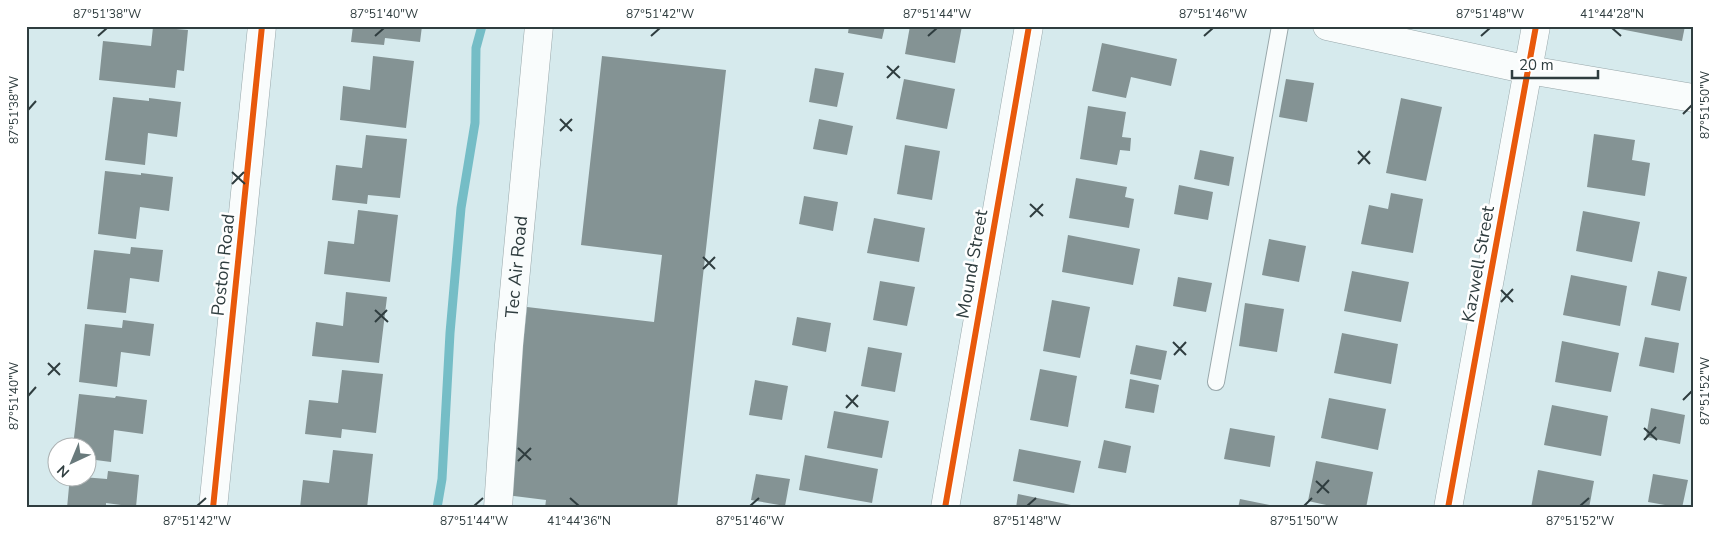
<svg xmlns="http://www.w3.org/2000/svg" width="1719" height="534" font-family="'Nunito Sans',sans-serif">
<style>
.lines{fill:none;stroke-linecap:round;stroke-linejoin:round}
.stream{stroke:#75bdc6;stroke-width:9}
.building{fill:#849394}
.service-casing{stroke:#98a7aa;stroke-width:18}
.minor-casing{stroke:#98a7aa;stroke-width:29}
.service{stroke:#f9fcfc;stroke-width:16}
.minor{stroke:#f9fcfc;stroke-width:28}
.cycleway-casing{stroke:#fff;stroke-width:9}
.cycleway{stroke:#e8590c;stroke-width:6}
.ticks{fill:none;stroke:#2f3d3f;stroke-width:2}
.labels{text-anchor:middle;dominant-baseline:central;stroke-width:5;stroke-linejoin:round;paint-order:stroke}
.street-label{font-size:18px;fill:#2f3d3f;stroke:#fff}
.neatline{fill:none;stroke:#2f3d3f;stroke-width:2}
.ticks-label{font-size:12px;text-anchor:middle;fill:#2f3d3f}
</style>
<rect width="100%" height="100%" fill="#d6eaed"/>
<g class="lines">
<polyline class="stream" points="437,508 442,479 450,333 461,208 475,123 476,48 482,26"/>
</g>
<g class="building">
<polygon points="353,26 422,26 420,42 385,38 384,45 351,42"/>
<polygon points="849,26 885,26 882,39 848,33"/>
<polygon points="910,26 962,26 955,63 905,54"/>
<polygon points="1620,26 1685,26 1682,41 1620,29"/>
<polygon points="153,27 188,30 184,71 177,70 175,88 99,80 103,41 151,46"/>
<polygon points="1102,43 1177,59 1171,86 1131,77 1126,98 1092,91"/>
<polygon points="373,56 414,61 406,128 340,120 343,86 370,90"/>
<polygon points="602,56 726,70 677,508 545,508 546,500 506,495 527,307 654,322 662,255 581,245"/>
<polygon points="815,68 844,73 837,107 809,102"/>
<polygon points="904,79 955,89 947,129 896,119"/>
<polygon points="1286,79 1314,83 1307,122 1279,117"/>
<polygon points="113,97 149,101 149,98 181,102 177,137 148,133 145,165 105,160"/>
<polygon points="1401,98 1442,107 1426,181 1386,173"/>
<polygon points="1088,106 1126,112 1122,137 1131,138 1130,151 1120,150 1117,165 1080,159"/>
<polygon points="819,119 853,126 847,155 813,149"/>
<polygon points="1594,134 1635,140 1632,160 1650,163 1645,196 1587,187"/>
<polygon points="366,135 407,139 400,198 368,195 367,204 332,200 336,165 362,168"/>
<polygon points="905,145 940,151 932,200 897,194"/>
<polygon points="1200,150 1234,157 1229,186 1194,179"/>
<polygon points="105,171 141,175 141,173 173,177 169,211 140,207 136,239 98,234"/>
<polygon points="1076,178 1127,187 1125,197 1134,199 1129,228 1069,218"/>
<polygon points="1179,185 1213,192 1208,220 1174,214"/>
<polygon points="1391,193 1423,199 1413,253 1361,244 1369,205 1388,209"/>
<polygon points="804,196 838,202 833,231 799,224"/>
<polygon points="358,210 398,215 390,282 324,274 328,241 354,244"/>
<polygon points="1583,211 1640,222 1632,262 1576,251"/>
<polygon points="874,218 925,228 919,262 867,253"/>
<polygon points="1068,235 1140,249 1133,285 1062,272"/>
<polygon points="1269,239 1306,246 1299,282 1262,275"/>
<polygon points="131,247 163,250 159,282 130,278 126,313 87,309 94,250 130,254"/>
<polygon points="1352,271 1409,282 1401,322 1344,311"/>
<polygon points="1658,271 1687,277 1680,311 1651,305"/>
<polygon points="1571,275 1627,286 1620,326 1563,315"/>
<polygon points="1178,277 1212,283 1206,312 1173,306"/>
<polygon points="880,281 915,287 907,326 873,320"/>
<polygon points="346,292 387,297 379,363 312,356 316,322 343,326"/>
<polygon points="1052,300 1090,307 1080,358 1043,351"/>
<polygon points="1245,303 1284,309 1277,352 1239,346"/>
<polygon points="797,317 831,323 826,352 792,345"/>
<polygon points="123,320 154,324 150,356 121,352 117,387 79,382 85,324 122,328"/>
<polygon points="1342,333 1398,344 1391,384 1334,373"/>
<polygon points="1645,337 1679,343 1674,373 1639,366"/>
<polygon points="1562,341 1619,353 1611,392 1555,382"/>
<polygon points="1136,345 1167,351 1161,380 1130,374"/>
<polygon points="868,347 902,353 895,392 861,386"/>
<polygon points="1040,369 1077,376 1068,427 1030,420"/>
<polygon points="342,370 383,374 376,433 342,429 341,438 305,434 309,400 338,403"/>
<polygon points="1130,379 1159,385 1154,413 1125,408"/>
<polygon points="755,380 788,386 782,420 749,415"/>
<polygon points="79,394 115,398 116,396 147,400 143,434 114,430 111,462 88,459 88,446 73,446"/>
<polygon points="1329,398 1386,409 1378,450 1321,438"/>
<polygon points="1552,405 1608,416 1601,456 1544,445"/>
<polygon points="1651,408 1685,415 1680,444 1646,437"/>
<polygon points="834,411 889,421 882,458 827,448"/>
<polygon points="1230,428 1275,436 1270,467 1224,459"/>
<polygon points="1104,440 1131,446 1126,473 1098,468"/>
<polygon points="1019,449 1081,461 1074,493 1013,481"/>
<polygon points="333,450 373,454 367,508 300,508 303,480 329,483"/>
<polygon points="805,455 878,469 872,503 799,490"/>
<polygon points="1316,461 1373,472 1366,508 1340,508 1308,501"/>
<polygon points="1538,470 1594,481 1589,508 1531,508"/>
<polygon points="108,471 139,475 136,507 106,503 106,508 67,508 70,476 107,479"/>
<polygon points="756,474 790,479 785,506 751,500"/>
<polygon points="1653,474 1688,480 1682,508 1648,502"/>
<polygon points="1018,494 1071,505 1070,508 1016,508"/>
<polygon points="1240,499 1279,507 1279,508 1238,508"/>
</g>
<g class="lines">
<g class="service-casing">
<polyline id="service" points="1216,382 1280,26"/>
</g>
<g class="minor-casing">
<g id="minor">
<polyline points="1327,26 1529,70 1693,98"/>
<polyline points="213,508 262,26"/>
<path id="s1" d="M498 508 509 345 539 26"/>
<polyline points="945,508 1029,26"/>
<polyline points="1448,508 1536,26"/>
</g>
</g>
<use href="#service" class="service"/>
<use href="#minor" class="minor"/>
<g class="cycleway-casing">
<g id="cycleway">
<polyline points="213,508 262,26"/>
<polyline points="945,508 1029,26"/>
<polyline points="1448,508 1536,26"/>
</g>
</g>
<use href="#cycleway" class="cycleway"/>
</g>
<path class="ticks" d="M1612 28 1621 36M98 36 107 28M375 36 384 28M651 36 660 28M928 36 937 28M1204 36 1213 28M1481 36 1490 28M887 66 900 78M887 78 899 66M28 110 36 101M1683 114 1692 105M560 119 572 131M560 131 572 119M1358 151 1370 164M1358 164 1370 151M232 172 245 184M232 184 244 172M1030 204 1043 216M1030 217 1043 204M703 257 715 269M703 269 715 257M1501 290 1513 302M1501 302 1513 289M375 310 388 322M375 322 387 310M1173 342 1186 355M1174 355 1186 342M48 363 60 375M48 375 60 363M846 395 858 407M28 396 36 387M1683 400 1692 391M846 408 858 395M1644 428 1657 440M1644 440 1656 427M518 448 531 460M518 461 531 448M1316 481 1329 493M1317 493 1329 480M570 498 579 506M197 506 206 498M474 506 483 498M750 506 759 498M1027 506 1036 498M1304 506 1312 498M1580 506 1589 498"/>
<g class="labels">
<g class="street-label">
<text transform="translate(972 264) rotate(-80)">Mound Street</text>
<text transform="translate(1478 264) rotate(-80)">Kazwell Street</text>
<text transform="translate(223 265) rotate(-84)">Poston Road</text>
<text stroke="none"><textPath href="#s1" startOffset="242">Tec Air Road</textPath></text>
</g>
</g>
<rect width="1719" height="534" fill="none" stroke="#ffffff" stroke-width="55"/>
<g transform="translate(72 462) rotate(224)"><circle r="24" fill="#ffffff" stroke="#acb1b2"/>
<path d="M0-4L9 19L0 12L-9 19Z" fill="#697a7c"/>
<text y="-8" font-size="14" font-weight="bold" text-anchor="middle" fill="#2f3d3f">N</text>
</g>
<path d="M1512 70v8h86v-8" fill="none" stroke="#2f3d3f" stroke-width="2.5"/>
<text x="1519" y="70" font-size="15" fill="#2f3d3f" stroke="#ffffff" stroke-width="4" paint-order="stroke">20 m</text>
<rect x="28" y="28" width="1664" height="478" class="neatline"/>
<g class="ticks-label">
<text x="107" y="18">87°51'38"W</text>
<text x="384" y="18">87°51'40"W</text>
<text x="660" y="18">87°51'42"W</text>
<text x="937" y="18">87°51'44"W</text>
<text x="1213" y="18">87°51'46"W</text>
<text x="1490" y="18">87°51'48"W</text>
<text x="1612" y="18">41°44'28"N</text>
<text transform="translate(1705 105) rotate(-90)" y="4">87°51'50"W</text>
<text transform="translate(14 110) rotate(-90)" y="4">87°51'38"W</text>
<text transform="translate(1705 391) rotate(-90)" y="4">87°51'52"W</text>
<text transform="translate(14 396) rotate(-90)" y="4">87°51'40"W</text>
<text x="197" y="525">87°51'42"W</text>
<text x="474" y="525">87°51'44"W</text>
<text x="579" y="525">41°44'36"N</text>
<text x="750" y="525">87°51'46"W</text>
<text x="1027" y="525">87°51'48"W</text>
<text x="1304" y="525">87°51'50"W</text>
<text x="1580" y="525">87°51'52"W</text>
</g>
</svg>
